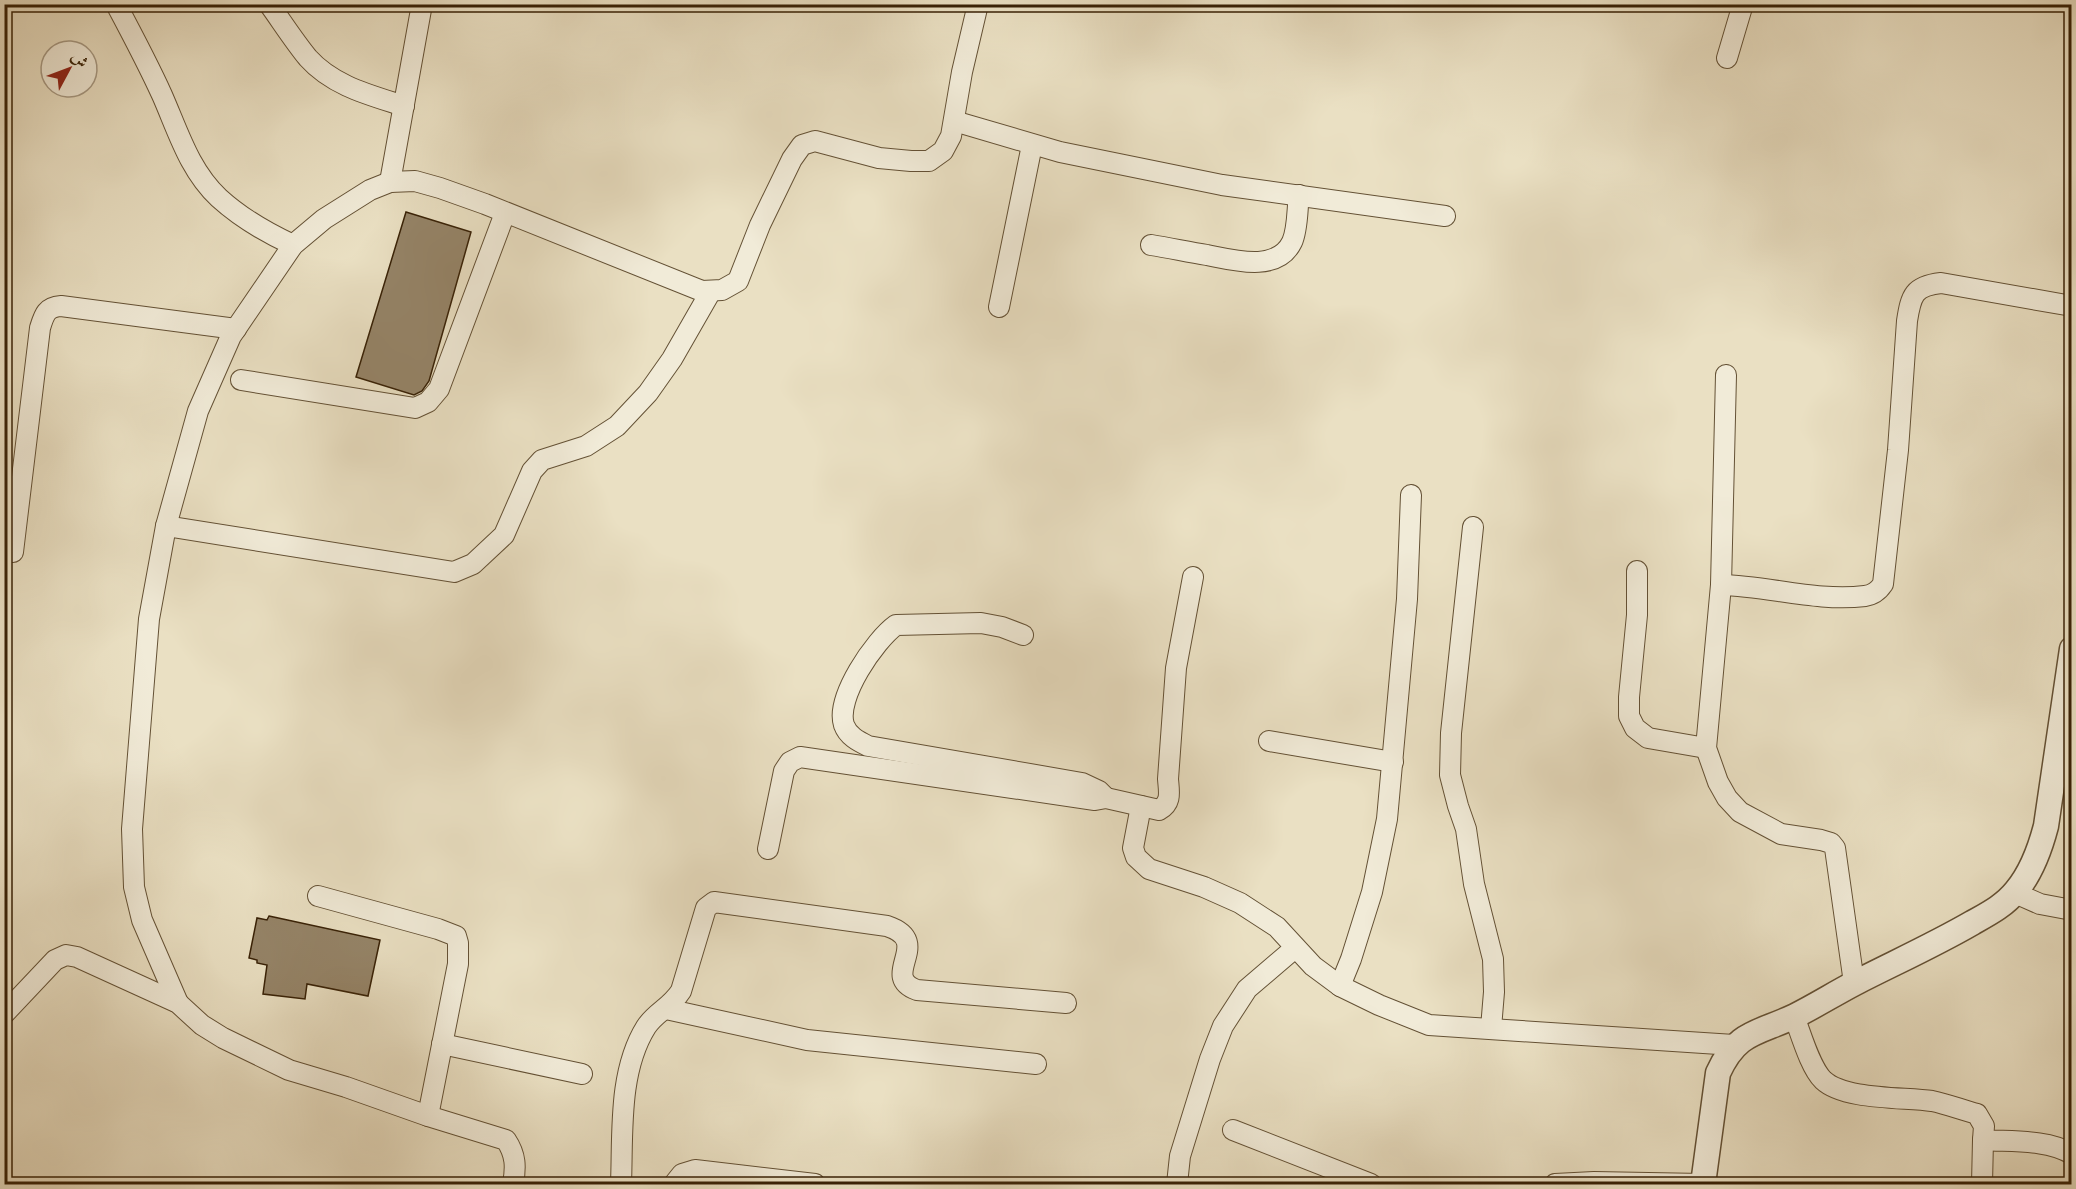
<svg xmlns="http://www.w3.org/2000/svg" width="2076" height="1189" font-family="'IM FELL DW Pica',Amiri,serif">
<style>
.building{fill:#958468;stroke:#382106;stroke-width:1.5}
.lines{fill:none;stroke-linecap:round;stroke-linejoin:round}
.minor-casing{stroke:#645135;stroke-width:22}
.tertiary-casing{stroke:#645135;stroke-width:27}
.minor{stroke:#f1ebd8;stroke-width:20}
.tertiary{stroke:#f1ebd8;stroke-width:24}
</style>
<rect width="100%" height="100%" fill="#eae0c3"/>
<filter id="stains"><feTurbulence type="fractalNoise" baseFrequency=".00333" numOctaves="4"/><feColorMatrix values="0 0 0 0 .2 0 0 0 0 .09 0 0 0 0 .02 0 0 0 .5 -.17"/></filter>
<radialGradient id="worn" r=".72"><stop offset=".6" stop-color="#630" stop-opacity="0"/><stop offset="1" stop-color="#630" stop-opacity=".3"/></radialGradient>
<g class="building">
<polygon points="406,212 471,232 429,381 422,391 414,395 356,377"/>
<polygon points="269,916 380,940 368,996 307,984 305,999 263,994 267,965 257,963 257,960 249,958 257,918 267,920"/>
</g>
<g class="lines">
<g class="minor-casing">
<g id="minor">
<path d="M116 4C132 34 148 64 162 95 178 131 189 170 219 198 241 218 267 233 293 245"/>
<path d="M269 4C282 22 294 41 308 58 333 86 370 95 404 106"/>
<polyline points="1727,58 1743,4"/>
<polyline points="954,121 1060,152 1222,185 1445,216"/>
<polyline points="390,182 422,4"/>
<path d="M1151 245C1170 248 1188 252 1207 255 1233 260 1277 273 1292 242 1298 229 1297 209 1299 195"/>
<polyline points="999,307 1032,145"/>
<polyline points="1726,375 1721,585 1706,748 1718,782 1727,798 1740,812 1781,834 1821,840 1831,843 1835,848 1854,983"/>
<polyline points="241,380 415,408 428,402 439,389 505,213"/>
<polyline points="166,526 454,572 473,564 504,535 532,471 542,460 586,446 617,426 648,393 672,359 711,291"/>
<polyline points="1473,527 1451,733 1450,775 1458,806 1466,829 1474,884 1493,959 1494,992 1491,1028"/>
<path d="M13 552 40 328C44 315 46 307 61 306L236 329"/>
<polyline points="1637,571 1637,615 1629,697 1629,716 1635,728 1648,738 1706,748"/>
<path d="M1721 585C1769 586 1817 602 1865 596 1873 595 1879 590 1883 584L1898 450 1907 321C1911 295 1914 286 1941 283L2072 306"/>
<path d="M1023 635 1002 627 981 623 896 625C875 640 835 698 844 725 848 736 858 741 868 746L1082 783 1099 791 1106 798"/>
<polyline points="1269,741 1393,762"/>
<polyline points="1141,806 1133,848 1136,857 1149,869 1204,887 1240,903 1277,927 1313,966 1340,986 1379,1005 1429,1025 1734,1045"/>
<path d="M768 849 784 771 790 762 800 757 1095 800 1106 798 1159 810C1172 803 1169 792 1168 779L1176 668 1193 577"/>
<polyline points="2015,893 2040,904 2072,910"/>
<polyline points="318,896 438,929 456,936 458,943 458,964 428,1116"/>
<polyline points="1340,986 1351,959 1372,892 1387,819 1407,599 1411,495"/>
<polyline points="178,1003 142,920 134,887 132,829 149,619 166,526 198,411 231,336 293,245 324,219 370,190 390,182 415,181 440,188 485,204 702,291 722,290 738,281 760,225 792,159 802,145 815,141 879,158 911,161 929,161 943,151 951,136 962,72 978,4"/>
<polyline points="666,1009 807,1040 1036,1064"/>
<path d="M4 1014 55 960 66 955 77 957 178 1003 202 1025 223 1038 289 1070 346 1087 428 1116 506 1140C516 1155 516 1167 513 1184"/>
<path d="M1794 1016C1801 1034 1810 1067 1823 1080 1844 1100 1903 1097 1932 1101 1947 1104 1962 1110 1977 1114L1984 1126 1983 1140C2011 1142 2047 1139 2072 1154"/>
<polyline points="442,1044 582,1074"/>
<polyline points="1233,1130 1371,1184"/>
<path d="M621 1184C623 1134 618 1072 646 1027 656 1012 670 1008 681 991L706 908 714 902 887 926C935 942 878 976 917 990L1066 1003"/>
<polyline points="674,1184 682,1174 695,1170 815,1184"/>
<polyline points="1177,1184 1180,1156 1210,1059 1223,1026 1247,989 1295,948"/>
<polyline points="1555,1184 1594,1182 1703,1184"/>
<polyline points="1982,1184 1983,1140"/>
</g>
</g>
<g class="tertiary-casing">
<path id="tertiary" d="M1703 1184 1718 1073C1737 1031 1757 1034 1795 1016 1815 1006 1834 994 1855 983 1894 963 1934 945 1972 923 1988 914 2004 906 2016 891 2032 872 2040 849 2046 826L2072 649"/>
</g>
<use href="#minor" class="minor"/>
<use href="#tertiary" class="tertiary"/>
</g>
<rect width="2076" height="1189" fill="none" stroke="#eae0c3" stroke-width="24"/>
<rect x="6" y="6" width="2064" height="1177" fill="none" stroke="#382106" stroke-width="3"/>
<rect x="12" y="12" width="2052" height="1165" fill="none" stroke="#382106" stroke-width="1.5"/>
<g transform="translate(69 69) rotate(49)"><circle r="28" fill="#f1ebd8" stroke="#a79a84" stroke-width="1.5"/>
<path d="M0-4.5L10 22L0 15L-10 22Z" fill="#8f2418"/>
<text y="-9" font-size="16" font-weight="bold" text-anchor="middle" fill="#382106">ش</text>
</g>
<rect width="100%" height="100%" filter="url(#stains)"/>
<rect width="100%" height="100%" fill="url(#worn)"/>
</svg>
